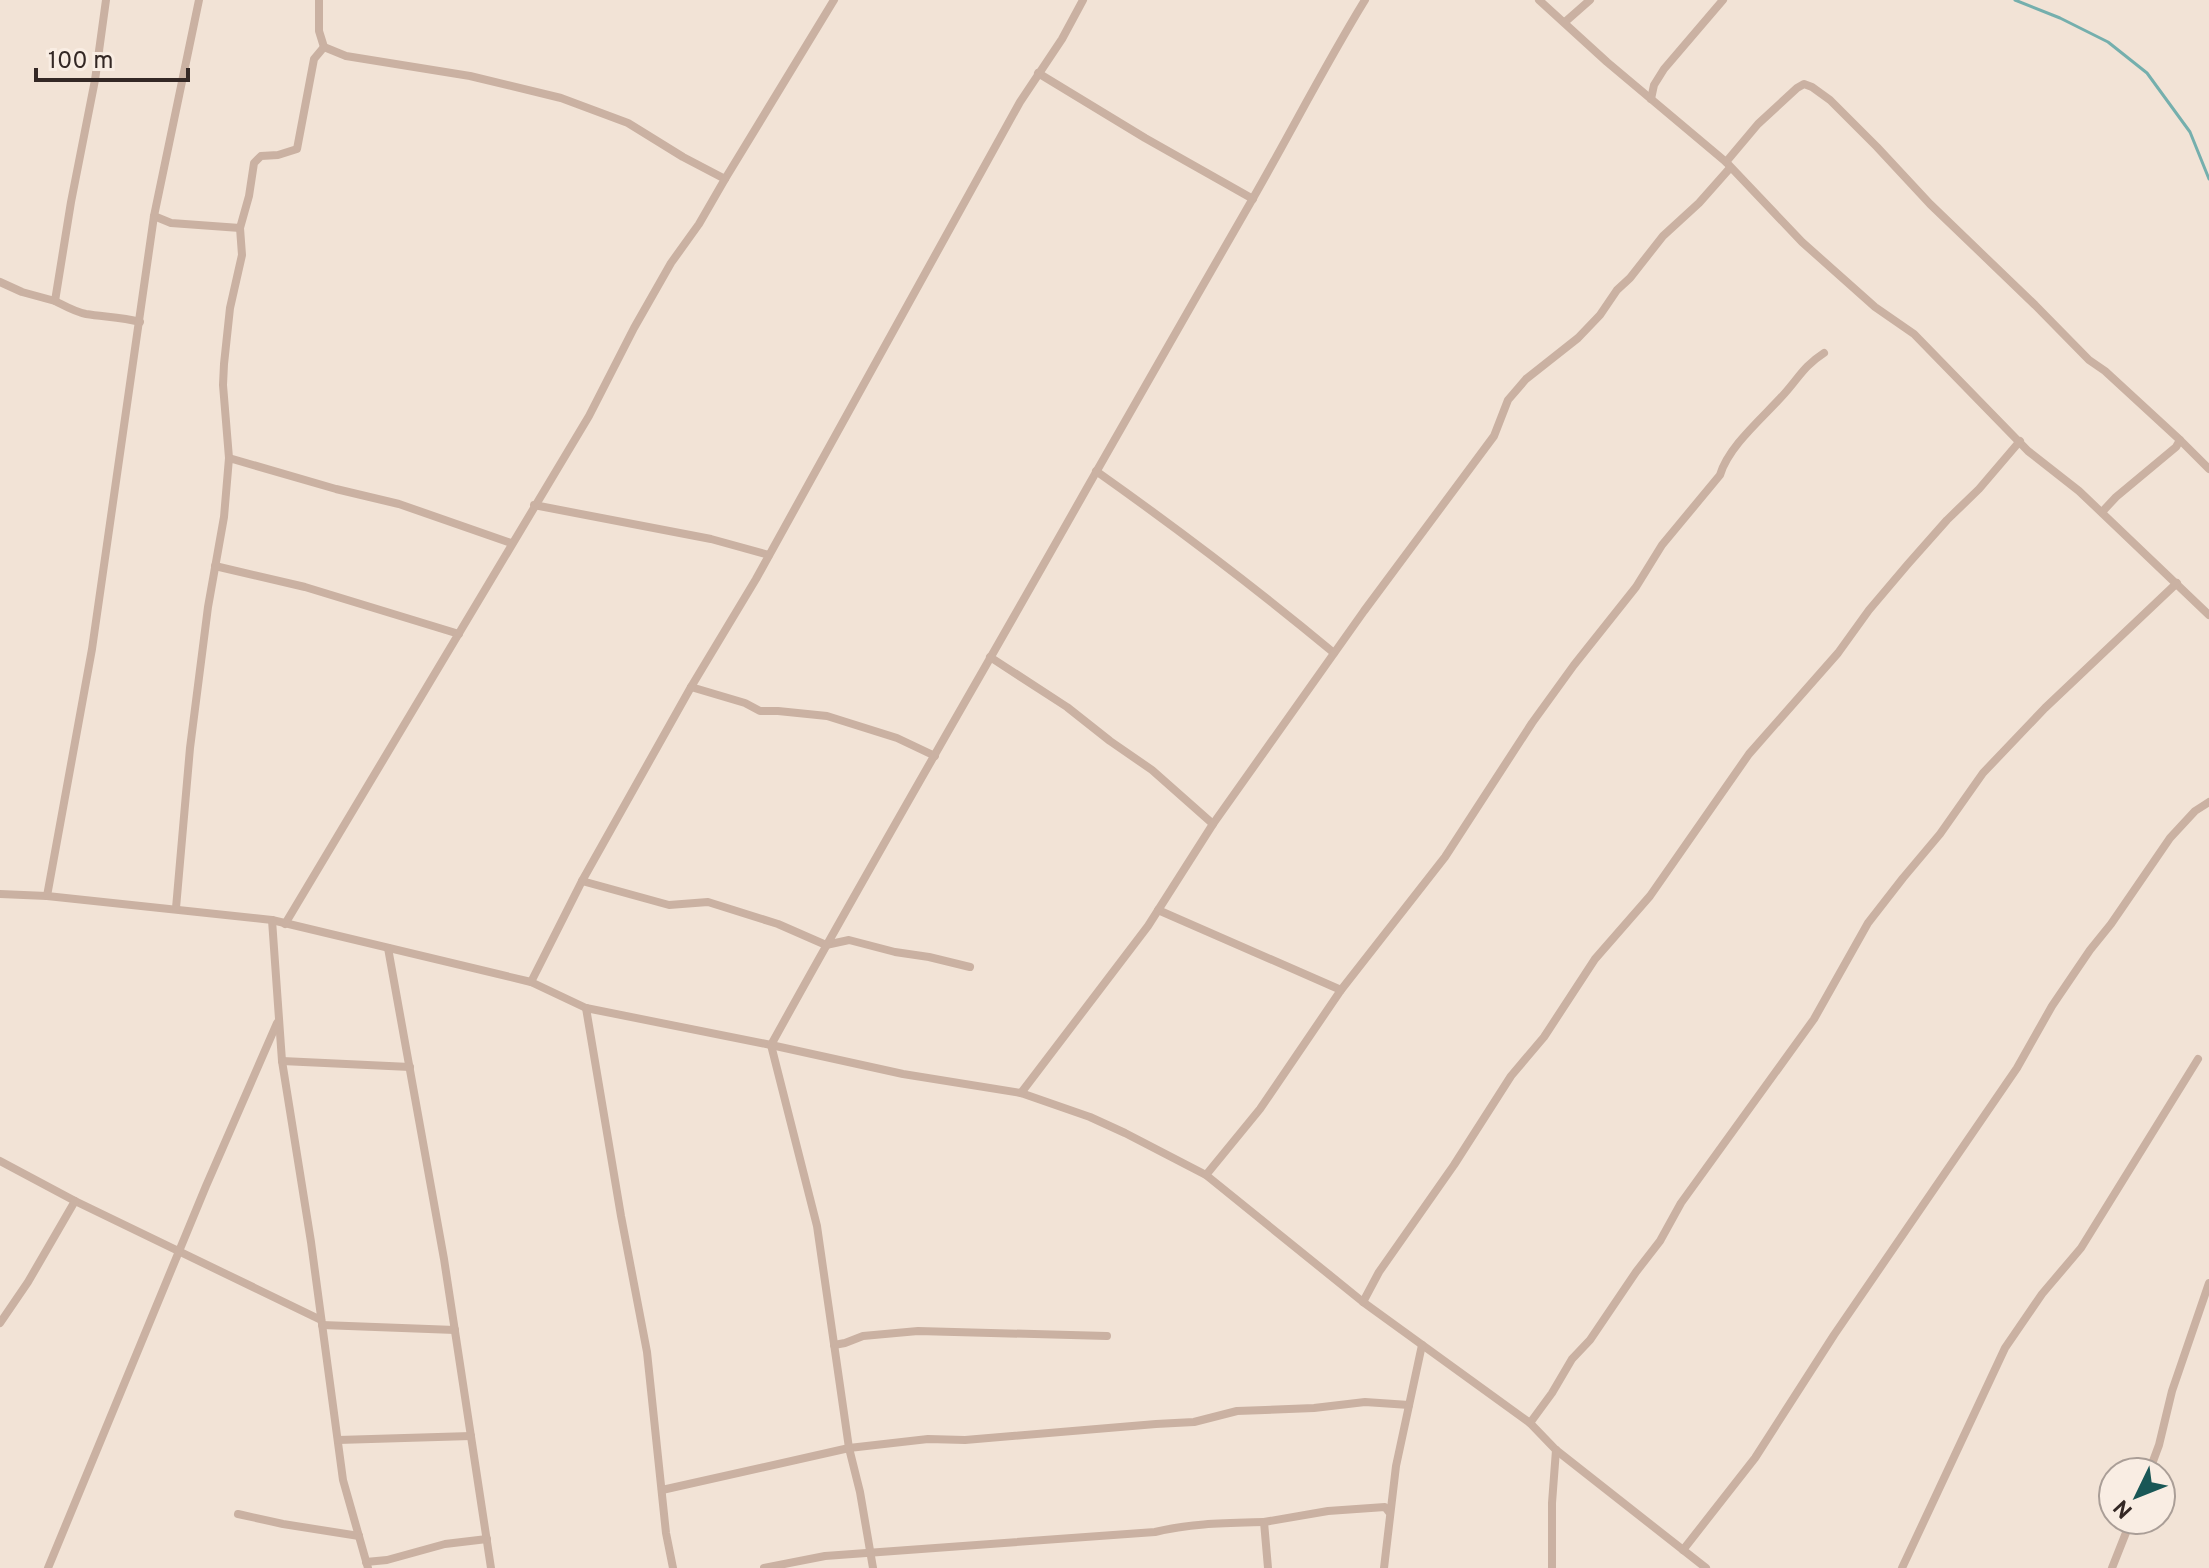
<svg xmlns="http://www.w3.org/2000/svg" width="2209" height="1568" font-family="Overpass,sans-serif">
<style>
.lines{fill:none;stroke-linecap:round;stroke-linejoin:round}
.stream{stroke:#75afad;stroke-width:3}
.street{stroke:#cab1a2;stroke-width:8}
</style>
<rect width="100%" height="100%" fill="#f2e3d6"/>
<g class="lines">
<polyline class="stream" points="2015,0 2060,18 2108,42 2147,73 2190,132 2209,179"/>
<g class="street">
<polyline points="319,0 319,31 324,47 346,56 470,76 561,98 628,123 683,157 725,179 834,0"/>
<polyline points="1539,0 1607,62 1726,162 1802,242 1875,307 1914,334 2028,451 2079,491 2209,615"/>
<polyline points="1565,22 1590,0"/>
<polyline points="1038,73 1145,138 1253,199"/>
<polyline points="1651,99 1654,85 1664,69 1723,0"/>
<polyline points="1726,162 1758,124 1797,88 1804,84 1812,87 1830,100 1877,147 1930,204 2035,305 2089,360 2105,371 2180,440 2176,447 2116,497 2102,512"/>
<polyline points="154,216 171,223 240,228"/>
<polyline points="0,282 22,292 55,301 71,202 95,80 106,0"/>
<path d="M55 301C65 306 75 312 86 314 105 317 122 317 140 322"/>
<polyline points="2180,440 2209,469"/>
<polyline points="229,458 223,385 224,364 230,308 242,255 240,228 249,196 254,163 261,156 278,155 297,149 314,59 324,47"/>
<path d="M1096 471C1178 529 1257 589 1334 653"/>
<polyline points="534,505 711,539 769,555"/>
<polyline points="215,566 305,587 459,634"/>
<polyline points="990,657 1067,707 1110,741 1152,770 1213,824"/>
<polyline points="691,687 745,703 760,711 778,711 827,716 897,738 935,756"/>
<polyline points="582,881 669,905 708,902 778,924 826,945 849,940 895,952 929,957 970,967"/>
<polyline points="0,894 47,896 272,920 531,982 586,1008 771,1045 903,1074 1021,1093 1090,1117 1125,1133 1206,1175 1363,1302 1530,1423 1556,1450 1706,1568"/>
<polyline points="47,896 92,649 154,216 199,0"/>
<polyline points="176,908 190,748 208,607 224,517 229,458 336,489 399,504 511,543"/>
<polyline points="1158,910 1341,990"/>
<polyline points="272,920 282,1061 311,1242 343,1480 368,1568"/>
<polyline points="285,924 589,416 634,328 671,263 699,224 725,179"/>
<polyline points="388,948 444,1259 491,1568"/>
<polyline points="531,982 582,881 691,687 756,579 1020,102 1062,39 1083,0"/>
<polyline points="586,1008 621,1216 647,1352 666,1533 673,1568"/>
<polyline points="282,1061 410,1067"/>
<polyline points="1021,1093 1148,926 1213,824 1364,611 1494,436 1508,400 1526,379 1578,338 1600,315 1617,290 1630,278 1663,236 1699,203 1730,168"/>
<polyline points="0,1161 75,1201 321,1320"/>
<path d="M1206 1175 1260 1109 1341 990 1445 857 1532 723 1574 665 1636 587 1662 545 1720 475C1729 445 1765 416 1785 393 1800 376 1804 366 1824 353"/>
<polyline points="1363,1302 1379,1272 1454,1165 1511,1076 1544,1037 1595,959 1650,896 1749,754 1838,653 1869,610 1908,564 1947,520 1979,489 2020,441"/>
<polyline points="0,1323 28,1282 75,1201"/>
<polyline points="322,1325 455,1330"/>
<polyline points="834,1345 845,1343 863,1336 918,1331 1107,1336"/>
<polyline points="1530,1423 1552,1393 1572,1359 1590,1340 1636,1272 1660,1241 1681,1203 1814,1019 1868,923 1903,878 1940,834 1983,773 2045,708 2177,583"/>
<polyline points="338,1440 471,1436"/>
<polyline points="2149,1472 2159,1445 2172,1391 2209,1283"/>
<polyline points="662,1490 849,1448 928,1439 965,1440 1156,1424 1194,1422 1237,1411 1314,1408 1365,1402 1409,1405"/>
<polyline points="238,1514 283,1524 359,1536"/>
<polyline points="1683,1550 1755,1458 1834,1335 2017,1068 2052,1006 2090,950 2111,924 2170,838 2195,811 2209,802"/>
<polyline points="366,1562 387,1560 445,1544 487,1539"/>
<polyline points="48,1568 206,1186 277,1023"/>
<path d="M764 1568 825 1556 1155 1532C1191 1523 1227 1523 1264 1522"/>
<path d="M873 1568 860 1492 849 1448 817 1226 771 1045C874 858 982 674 1087 488 1141 392 1197 296 1252 200 1290 134 1325 65 1365 0"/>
<polyline points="1268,1568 1264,1522 1328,1511 1385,1507 1389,1512"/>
<polyline points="1384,1568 1396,1466 1422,1345"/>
<polyline points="1552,1568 1552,1503 1556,1450"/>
<polyline points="1902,1568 2005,1348 2042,1294 2081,1248 2198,1059"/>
<polyline points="2112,1568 2131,1520"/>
</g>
</g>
<g transform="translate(2137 1496) rotate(227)"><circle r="38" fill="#f9ede3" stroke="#aa9e97" stroke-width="2"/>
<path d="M0-6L14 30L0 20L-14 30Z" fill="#195756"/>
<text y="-12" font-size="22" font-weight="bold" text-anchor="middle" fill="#342825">N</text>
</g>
<path d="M36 68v12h152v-12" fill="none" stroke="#342825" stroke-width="4"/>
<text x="48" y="68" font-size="24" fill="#342825" stroke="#f9ede3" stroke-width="6" paint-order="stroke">100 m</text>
</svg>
